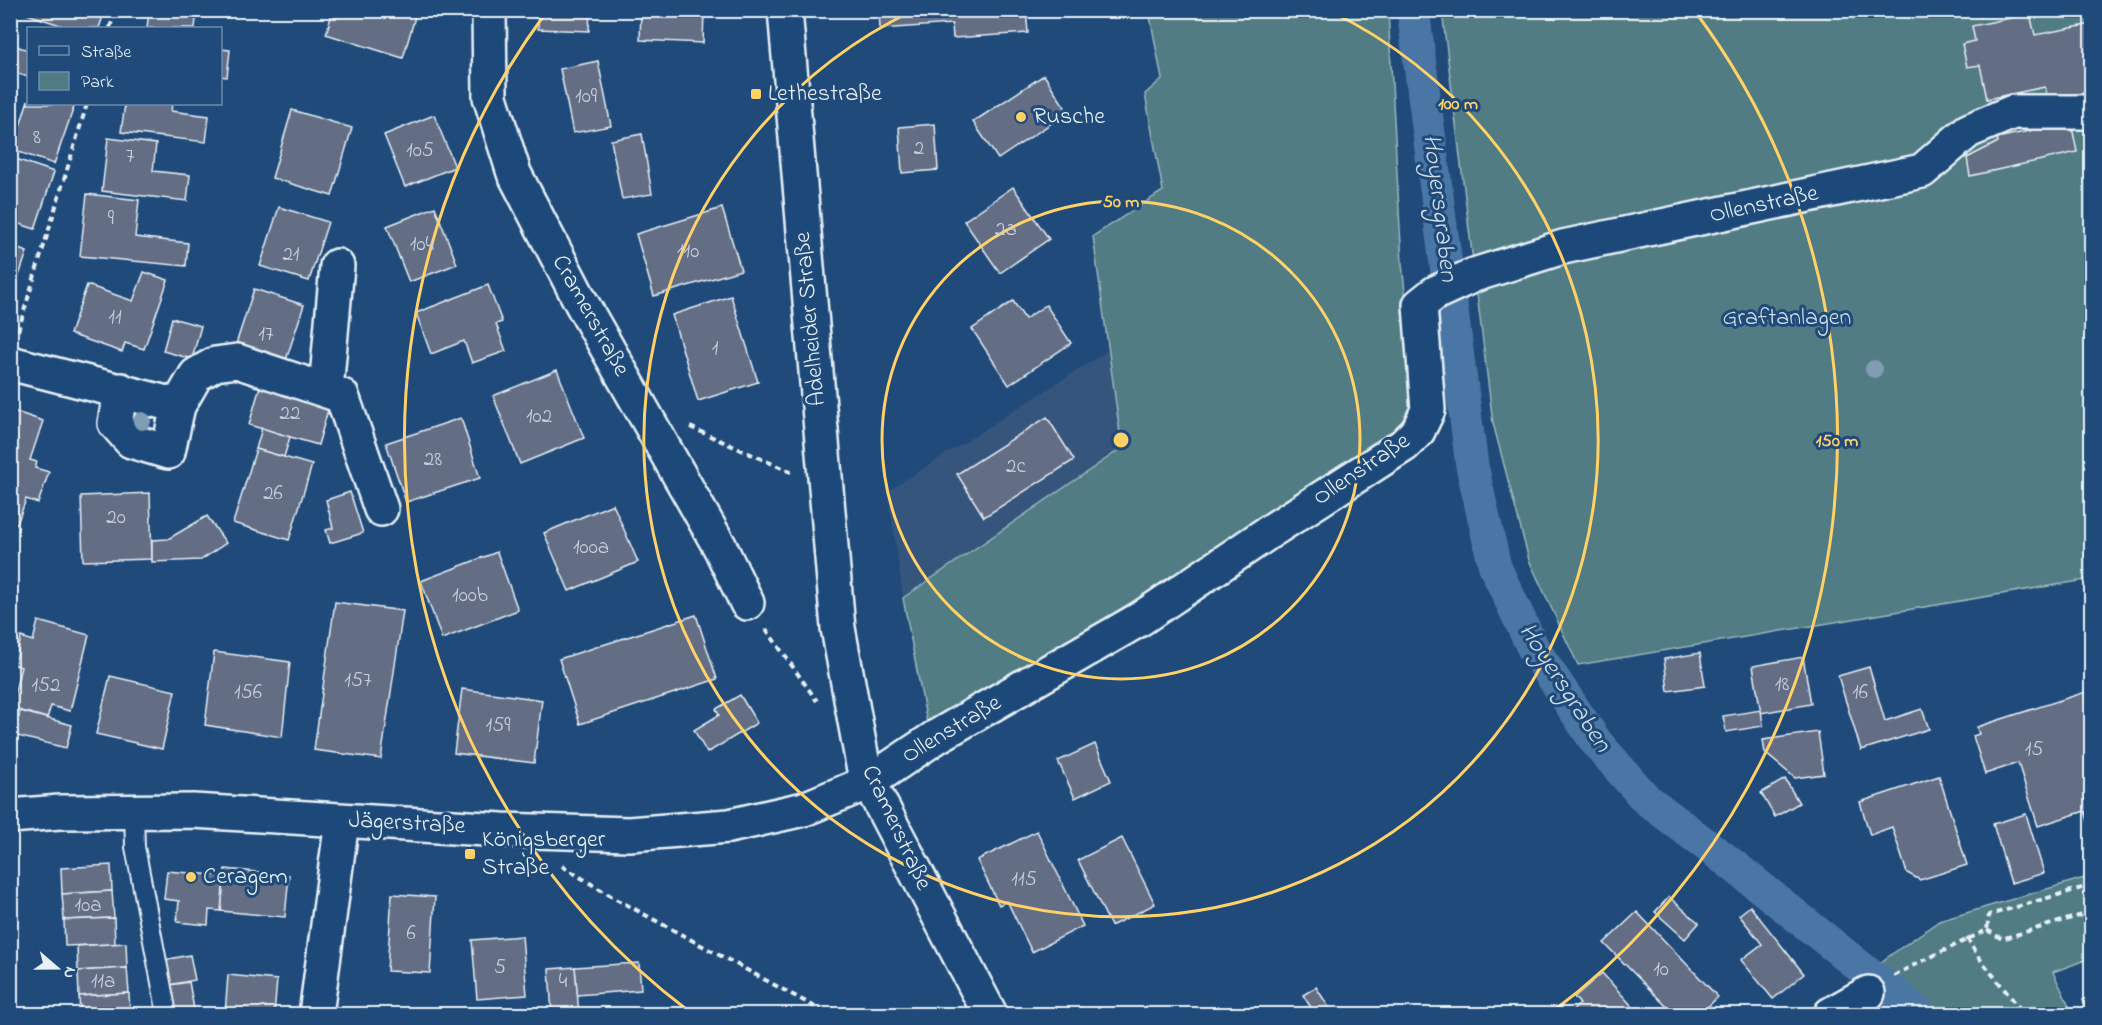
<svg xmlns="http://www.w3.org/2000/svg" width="2102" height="1025" font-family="'Indie Flower',sans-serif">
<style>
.built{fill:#34547d}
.green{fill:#517b83;stroke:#9cb6be;stroke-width:1.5}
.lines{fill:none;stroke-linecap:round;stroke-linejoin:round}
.canal{stroke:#4a76a5;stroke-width:33}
.building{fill:#646d84;stroke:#e8f1f8;stroke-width:1.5}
.service-casing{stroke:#e8f1f8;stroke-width:22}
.minor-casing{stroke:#e8f1f8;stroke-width:38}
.secondary-casing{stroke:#e8f1f8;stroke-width:38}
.path{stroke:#e8f1f8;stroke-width:4;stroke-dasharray:6 4.5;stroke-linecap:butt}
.service{stroke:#1f4a7a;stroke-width:18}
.minor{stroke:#1f4a7a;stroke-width:33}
.secondary{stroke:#1f4a7a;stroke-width:33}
.tree{fill:#819cb5}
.ring{fill:none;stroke:#ffd166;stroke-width:3}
.poi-dot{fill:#ffd166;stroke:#1f4a7a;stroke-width:2}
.labels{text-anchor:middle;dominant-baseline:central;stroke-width:6;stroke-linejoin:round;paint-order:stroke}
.number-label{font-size:21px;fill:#c7d0db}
.poi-label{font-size:24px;fill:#e8f1f8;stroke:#1f4a7a;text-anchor:start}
.street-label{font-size:24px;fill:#e8f1f8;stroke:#1f4a7a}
.park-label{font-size:24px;fill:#d1dfe6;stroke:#1f4a7a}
.water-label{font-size:26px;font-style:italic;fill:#d0dfec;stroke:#1f4a7a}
.centre{fill:#ffd166;stroke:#1f4a7a;stroke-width:3}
.ring-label{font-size:18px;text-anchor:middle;font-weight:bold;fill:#ffd166;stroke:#1f4a7a;stroke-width:6;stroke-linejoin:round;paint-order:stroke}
</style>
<rect width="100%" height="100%" fill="#1f4a7a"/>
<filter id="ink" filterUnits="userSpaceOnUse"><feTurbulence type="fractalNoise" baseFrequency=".0167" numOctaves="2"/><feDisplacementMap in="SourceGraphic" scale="12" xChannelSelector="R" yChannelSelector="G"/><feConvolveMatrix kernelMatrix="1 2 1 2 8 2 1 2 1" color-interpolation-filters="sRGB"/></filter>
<g filter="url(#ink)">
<polygon class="built" points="1109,350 1122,449 903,598 888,491"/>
<g class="green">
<polygon points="1149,11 1388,11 1402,264 1416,392 1410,414 1391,438 1253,527 928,728 903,598 1122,448 1093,236 1163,191 1145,94 1162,79"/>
<polygon points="1442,11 2091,11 2091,579 1578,665 1529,560 1493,423"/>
<polygon points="2091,876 2091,958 2053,972 2073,1014 1890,1014 1854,987 1885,959 1939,921"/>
</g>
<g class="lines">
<polyline class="canal" points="1413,10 1472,466 1495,567 1533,648 1596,742 1646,799 1734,866 1919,1014"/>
</g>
<g class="building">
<polygon points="15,10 105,10 99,28 69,28"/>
<polygon points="149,10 197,10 195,28 147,28"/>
<polygon points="333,10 417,10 403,58 326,34"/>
<polygon points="538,10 590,10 589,31 538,29"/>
<polygon points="641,10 704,10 703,43 640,40"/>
<polygon points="879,10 1026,10 1028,33 953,38 952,24 880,29"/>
<polygon points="2030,14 2035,35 2092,24 2092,91 2047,100 2045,87 1987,99 1980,65 1967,67 1962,44 1975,41 1972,26"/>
<polygon points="10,44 28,50 28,77 10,71"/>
<polygon points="220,49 230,50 227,77 220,76"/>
<polygon points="598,61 611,126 573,133 560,69"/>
<polygon points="1044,75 1068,112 998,159 973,122"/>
<polygon points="28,100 28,104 75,104 54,164 10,149 10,123 20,126"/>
<polygon points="125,104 172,104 171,111 209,116 206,142 121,132"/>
<polygon points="292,110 352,128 332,196 272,178"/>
<polygon points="434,115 455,167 405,187 384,135"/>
<polygon points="2071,122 2077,152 1970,176 1967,158 1998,142 1997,138"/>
<polygon points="935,124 938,170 902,173 899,127"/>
<polygon points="642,134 652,194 622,199 611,140"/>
<polygon points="108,138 156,144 153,171 190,175 187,201 102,191"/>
<polygon points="10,157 54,172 35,229 10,221"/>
<polygon points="1013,187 1049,239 1000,273 964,221"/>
<polygon points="87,194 139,200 135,237 188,243 186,266 80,256"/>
<polygon points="279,207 328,222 309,281 260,266"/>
<polygon points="435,207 457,264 409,282 387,226"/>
<polygon points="722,208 741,270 654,296 636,234"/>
<polygon points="10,246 27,252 10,302"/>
<polygon points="144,272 168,280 144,349 125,343 122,352 70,334 87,285 133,301"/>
<polygon points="488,285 502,322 496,324 506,351 472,363 464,341 431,354 416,313"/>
<polygon points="254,289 304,305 286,360 236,344"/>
<polygon points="731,296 758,382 698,401 672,315"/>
<polygon points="1013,301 1025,319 1046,305 1071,343 1009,385 972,329"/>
<polygon points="172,318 201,326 192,359 163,351"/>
<polygon points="557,370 584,438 520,464 493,396"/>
<polygon points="261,383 330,403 318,445 249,425"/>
<polygon points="10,410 43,421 30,460 37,462 35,468 49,472 38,503 26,499 17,524 10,521"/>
<polygon points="1047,417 1074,460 984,517 957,474"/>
<polygon points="461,418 480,478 406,502 386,443"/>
<polygon points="262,428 290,437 284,457 256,449"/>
<polygon points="256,449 312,465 289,540 233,523"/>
<polygon points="350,492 363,533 330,543 326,530 333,528 326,500"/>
<polygon points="150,493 152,559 83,561 81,496"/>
<polygon points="613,504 638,562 569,591 544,533"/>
<polygon points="207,516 226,543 201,560 152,562 152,540 168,539"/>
<polygon points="497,552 518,610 442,639 421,581"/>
<polygon points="335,602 403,611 381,759 314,750"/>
<polygon points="696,615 717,679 580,724 559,659"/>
<polygon points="38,621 89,635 70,711 51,706 47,718 11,708 21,667 15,665 21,637 33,641"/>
<polygon points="214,652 290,662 282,737 205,725"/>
<polygon points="1700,653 1705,686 1668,691 1664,659"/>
<polygon points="1803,657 1811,704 1761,713 1753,666"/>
<polygon points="1869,667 1885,721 1922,709 1929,729 1861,750 1838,676"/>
<polygon points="110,676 175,691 162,749 96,734"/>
<polygon points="462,689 542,700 534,763 454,753"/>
<polygon points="2092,690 2092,823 2089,824 2085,811 2038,826 2018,763 1985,774 1973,736 1979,734 1977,727"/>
<polygon points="740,695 757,723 707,753 694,730 719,715 716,709"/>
<polygon points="1761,710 1763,726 1726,732 1723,716"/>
<polygon points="20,711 72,725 66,748 14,735 10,742 10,715 19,717"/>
<polygon points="1818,732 1824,774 1795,778 1765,753 1763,740"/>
<polygon points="1095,744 1111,781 1075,798 1058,761"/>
<polygon points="1939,776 1967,865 1920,880 1907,873 1892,827 1870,835 1860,802"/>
<polygon points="1785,779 1799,803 1775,817 1761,793"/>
<polygon points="2026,814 2044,873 2011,883 1993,824"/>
<polygon points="1037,831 1083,926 1032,952 1007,901 999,905 977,860"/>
<polygon points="1122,838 1155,904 1111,926 1078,860"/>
<polygon points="111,865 112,891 62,894 61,868"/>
<polygon points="225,869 289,875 285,917 221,911"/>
<polygon points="167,871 224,876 221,911 209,910 208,925 177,922 179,901 164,899"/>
<polygon points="112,891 114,918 64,920 62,894"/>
<polygon points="392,894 435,897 430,973 387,971"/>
<polygon points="1669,897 1699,923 1685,939 1655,912"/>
<polygon points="1750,906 1804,974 1773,999 1741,960 1762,944 1739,915"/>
<polygon points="1637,912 1718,997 1700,1014 1674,1014 1604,943"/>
<polygon points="114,918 115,944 65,946 64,920"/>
<polygon points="522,936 527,995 477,999 472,940"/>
<polygon points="126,943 127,968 78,971 77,946"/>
<polygon points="190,955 195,980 169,985 164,960"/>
<polygon points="639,963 641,990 577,995 575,967"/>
<polygon points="575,967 579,1014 552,1014 549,969"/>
<polygon points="127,968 129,993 79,996 78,971"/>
<polygon points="1602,973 1632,1006 1629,1009 1634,1014 1575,1014 1572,1011 1580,1004 1574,997"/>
<polygon points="228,975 277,980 274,1014 225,1014"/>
<polygon points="189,982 195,1014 170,1014 164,986"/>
<polygon points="1316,987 1333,1014 1315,1014 1303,995"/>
<polygon points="129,993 130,1014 80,1014 79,996"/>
<polygon points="2092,997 2092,1014 2090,1014 2083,1000"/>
</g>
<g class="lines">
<g class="service-casing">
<polyline id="service" points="134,811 135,847 167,1014"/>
</g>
<g class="minor-casing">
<g id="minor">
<polyline points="489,10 490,97 514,173 581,302 720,547 747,603"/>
<polyline points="10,363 178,406 168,452 131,441 115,423 121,390"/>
<polyline points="326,390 337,266"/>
<polyline points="178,406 196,375 215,364 237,361 342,396 381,509"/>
<polyline points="10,816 60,812 193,811 502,830 629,834 729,826 804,809 869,782 936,737 1140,619 1269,532 1404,445 1418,431 1428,410 1420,305 1435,293 1474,275 1563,247 1922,171 1968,131 2013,112 2092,112"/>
<polyline points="316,1014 342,821"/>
<polyline points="1831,1014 1868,993"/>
</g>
</g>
<g class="secondary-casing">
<polyline id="secondary" points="785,10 838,628 863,765 869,782 990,1014"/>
</g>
<g class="path">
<polyline points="110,28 115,10"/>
<polyline points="18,331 87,104"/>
<polyline points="690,427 793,473"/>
<polyline points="766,629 817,701"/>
<polyline points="562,866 616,899 828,1014"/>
<polyline points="1987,930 2002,939 2092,912"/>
<polyline points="1967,938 1977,955 2024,1014"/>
<polyline points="1894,976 1910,967 1987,930 1989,915 2092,885"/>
</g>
<use href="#service" class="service"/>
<use href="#minor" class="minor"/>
<use href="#secondary" class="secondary"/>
</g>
<g class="tree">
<circle cx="1874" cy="369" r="9"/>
<circle cx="142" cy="421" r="9"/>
</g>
</g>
<g class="ring">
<circle cx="1121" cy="440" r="239"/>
<path d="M1330 11A477 477 0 1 1 912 11"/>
<path d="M690 1012A716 716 0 0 1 545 14M1697 14A716 716 0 0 1 1552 1012"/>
</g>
<g class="poi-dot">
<rect x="750" y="88" width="12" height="12" rx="3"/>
<circle cx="1021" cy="117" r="6"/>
<rect x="464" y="848" width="12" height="12" rx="3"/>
<circle cx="191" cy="877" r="6"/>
</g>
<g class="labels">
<g class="number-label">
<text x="586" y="97">109</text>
<text x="37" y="138">8</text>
<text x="919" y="149">2</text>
<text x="420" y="151">105</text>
<text x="130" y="157">7</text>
<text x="111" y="219">9</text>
<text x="1006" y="230">2a</text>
<text x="422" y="245">104</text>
<text x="688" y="252">110</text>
<text x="291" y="255">21</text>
<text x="115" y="318">11</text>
<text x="266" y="335">17</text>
<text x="715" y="349">1</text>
<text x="290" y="414">22</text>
<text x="539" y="417">102</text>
<text x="433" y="460">28</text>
<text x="1016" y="467">2c</text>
<text x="273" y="494">26</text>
<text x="116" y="518">20</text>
<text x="591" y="548">100a</text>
<text x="470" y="596">100b</text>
<text x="358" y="681">157</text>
<text x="1782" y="685">18</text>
<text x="46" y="686">152</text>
<text x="248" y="693">156</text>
<text x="1860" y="693">16</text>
<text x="498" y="726">159</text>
<text x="2034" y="750">15</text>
<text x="1024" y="880">115</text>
<text x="88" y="906">10a</text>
<text x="411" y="934">6</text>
<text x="500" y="968">5</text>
<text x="1661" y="970">10</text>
<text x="103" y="982">11a</text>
<text x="563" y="982">4</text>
</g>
<g class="poi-label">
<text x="768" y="94">Lethestraße</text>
<text x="1033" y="117">Rusche</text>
<text x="482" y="840">Königsberger<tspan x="482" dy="28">Straße</tspan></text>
<text x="203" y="877">Ceragem</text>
</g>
<g class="street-label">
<text transform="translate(1764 205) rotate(-12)">Ollenstraße</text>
<text transform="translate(590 316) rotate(61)">Cramerstraße</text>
<text transform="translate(811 319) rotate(-95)">Adelheider Straße</text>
<text transform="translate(1362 470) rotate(-34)">Ollenstraße</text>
<text transform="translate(952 730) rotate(-31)">Ollenstraße</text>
<text transform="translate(407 824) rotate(3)">Jägerstraße</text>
<text transform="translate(896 828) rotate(65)">Cramerstraße</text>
</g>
<g class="park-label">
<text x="1787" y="318">Graftanlagen</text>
</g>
<g class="water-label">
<text transform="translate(1439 208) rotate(83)">Hoyersgraben</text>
<text transform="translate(1564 688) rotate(57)">Hoyersgraben</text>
</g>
</g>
<circle cx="1121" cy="440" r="9" class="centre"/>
<g class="ring-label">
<text x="1458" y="109">100 m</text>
<text x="1121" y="207">50 m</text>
<text x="1837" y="446">150 m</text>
</g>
<rect width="2102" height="1025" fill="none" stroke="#1f4a7a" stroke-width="36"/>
<rect x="18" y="18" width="2066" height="989" fill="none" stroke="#e8f1f8" stroke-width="2" filter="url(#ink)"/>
<rect x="27" y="27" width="195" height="78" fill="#1f4a7a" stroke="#6f8dac" stroke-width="1.5"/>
<rect x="39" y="46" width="30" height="9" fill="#1f4a7a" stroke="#6f8dac" stroke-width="1.5"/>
<text x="81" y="57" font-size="18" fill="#e8f1f8">Straße</text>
<rect x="39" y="72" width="30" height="18" fill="#517b83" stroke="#6f8dac" stroke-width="1.5"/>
<text x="81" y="87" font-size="18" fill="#e8f1f8">Park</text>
<g transform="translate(57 968) rotate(110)" stroke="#1f4a7a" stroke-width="4.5" paint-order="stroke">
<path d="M0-4.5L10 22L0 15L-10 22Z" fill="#e8f1f8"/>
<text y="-9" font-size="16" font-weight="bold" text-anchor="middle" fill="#e8f1f8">N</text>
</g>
</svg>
